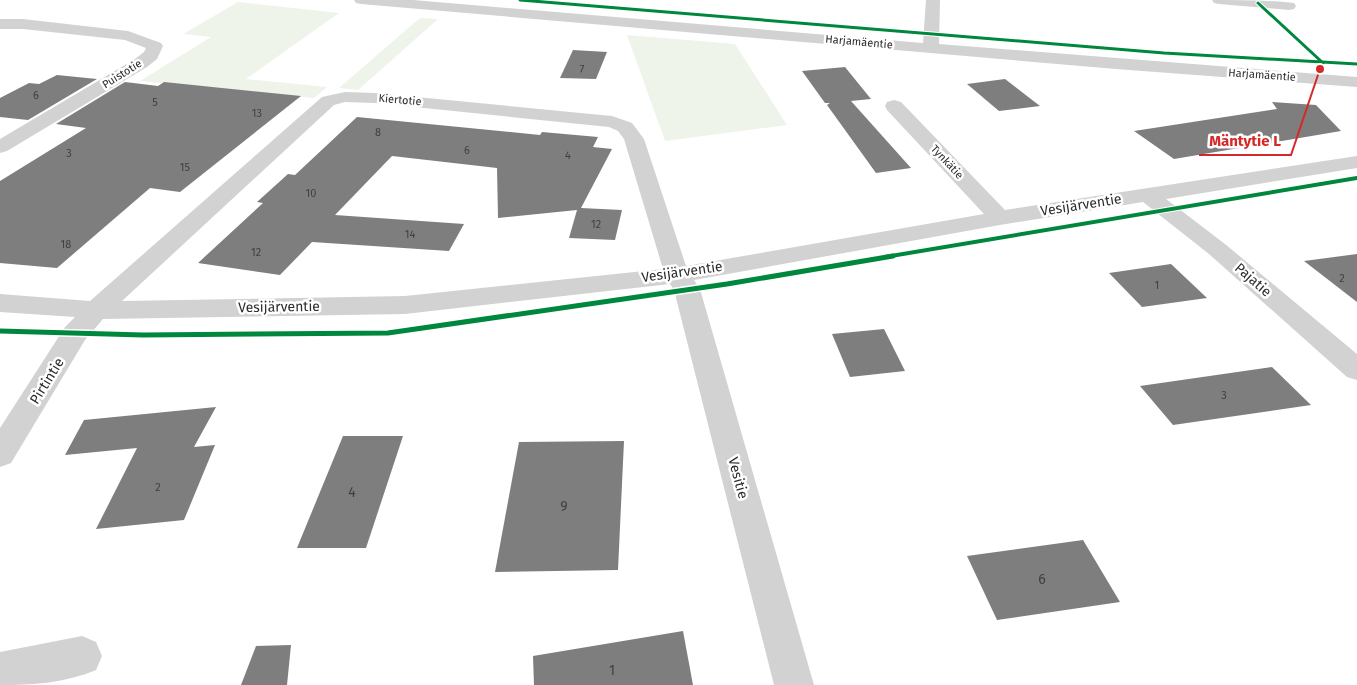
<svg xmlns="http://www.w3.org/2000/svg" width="1357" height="685" font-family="'Fira Sans',sans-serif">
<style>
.green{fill:#eef4ea}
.building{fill:#7e7e7e}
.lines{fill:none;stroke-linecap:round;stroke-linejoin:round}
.minor{fill:#d2d2d2;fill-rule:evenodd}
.cycleway-far2-casing{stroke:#fff;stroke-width:5}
.cycleway-far1-casing{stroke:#fff;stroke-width:6}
.cycleway-casing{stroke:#fff;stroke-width:8}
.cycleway-far2{stroke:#00873e;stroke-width:3}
.cycleway-far1{stroke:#00873e;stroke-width:4}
.cycleway{stroke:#00873e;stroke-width:5}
.labels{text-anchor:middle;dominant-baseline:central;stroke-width:5;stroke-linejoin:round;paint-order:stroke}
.far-street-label{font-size:11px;fill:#2d2d2d;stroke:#fff}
.number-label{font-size:11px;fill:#414141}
.street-label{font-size:14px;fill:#2d2d2d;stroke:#fff}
.near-number-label{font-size:14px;fill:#414141}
.leader{fill:none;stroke:#d62828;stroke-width:2}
.callout-dot{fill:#d62828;stroke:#fff;stroke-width:2}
.callout-label{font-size:15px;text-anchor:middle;font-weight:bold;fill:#d62828;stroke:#fff;stroke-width:5;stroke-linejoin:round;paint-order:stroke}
</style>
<rect width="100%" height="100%" fill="#fff"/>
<g class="green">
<polygon points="238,2 339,13 246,79 327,87 314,98 140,81 211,37 183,34"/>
<polygon points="420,18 438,19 358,90 339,88"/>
<polygon points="627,35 735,44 787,125 665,141"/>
</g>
<g class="building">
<polygon points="573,50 607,52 596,79 560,78"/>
<polygon points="845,67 871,99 851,101 911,168 876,173 827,105 830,103 825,103 802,71"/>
<polygon points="57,75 97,79 28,120 0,117 0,98 29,83 39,84"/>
<polygon points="1005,79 1040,106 999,111 967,84"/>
<polygon points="125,82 158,86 164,82 301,96 180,192 150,188 57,268 0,263 0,181 86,128 56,124"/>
<polygon points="1272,102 1316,105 1341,131 1174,159 1134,131 1277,109"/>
<polygon points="357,117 540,135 542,132 598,137 593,147 612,149 581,208 622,210 615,240 569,238 577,210 498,218 497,168 392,156 335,215 464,224 449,251 312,242 280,275 198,263 263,203 257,202 288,174 295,175"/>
<polygon points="1357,254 1357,302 1304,261"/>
<polygon points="1171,264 1207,298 1142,307 1109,273"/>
<polygon points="884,329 905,371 850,377 832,334"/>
<polygon points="1272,367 1311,405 1173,425 1140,386"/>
<polygon points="216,407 194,447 215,445 184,520 96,529 137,448 65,455 84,420"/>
<polygon points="343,436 403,436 366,548 297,548"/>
<polygon points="624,441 618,570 495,572 519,442"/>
<polygon points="1083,540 1120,602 997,620 967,556"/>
<polygon points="683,631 693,685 534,685 533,656"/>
<polygon points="291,645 287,685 241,685 256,646"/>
</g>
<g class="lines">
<g class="minor">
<polygon points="354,0 413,0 923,43 926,0 940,0 939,44 1357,77 1357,87 1116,69 361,4 356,3"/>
<path d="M1212 0C1238 0 1268 0 1294 3L1296 6 1294 9 1289 10 1219 4 1214 3Z"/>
<polygon points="0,19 23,19 128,31 161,43 163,46 157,59 147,67 7,151 0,153 0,139 135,59 144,52 146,48 125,40 23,29 0,29"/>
<path d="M345 92 375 93 612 116 632 123 644 139 686 266 984 214 887 110 885 106 887 102 894 100 901 102 1005 210 1357 156V168L1166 199 1225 244 1357 354V380L1347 377 1209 254 1143 202 1000 225 694 280 700 289 814 685H774L674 290 670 284 405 314 103 319 85 340 11 463 0 467V428L65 327 75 317 0 312V294L90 301 322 97ZM345 102 375 103 609 127 618 131 624 139 663 269 405 296 122 301 334 105Z"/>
<path d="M82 636 96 642 102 656 96 670C65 683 33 685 0 685V652Z"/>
</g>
<g class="cycleway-far2-casing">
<g id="cycleway-far2">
<polyline points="520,0 1164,53 1357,64"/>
<polyline points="1258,3 1323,63"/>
</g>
</g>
<g class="cycleway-far1-casing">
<polyline id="cycleway-far1" points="885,257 1357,178"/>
</g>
<g class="cycleway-casing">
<polyline id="cycleway" points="0,331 143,335 388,333 727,284 893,256"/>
</g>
<use href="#cycleway-far2" class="cycleway-far2"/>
<use href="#cycleway-far1" class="cycleway-far1"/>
<use href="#cycleway" class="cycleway"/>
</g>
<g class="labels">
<g class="far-street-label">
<text transform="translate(859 42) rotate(5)">Harjamäentie</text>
<text transform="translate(122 74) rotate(-32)">Puistotie</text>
<text transform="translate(1262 75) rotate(4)">Harjamäentie</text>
<text transform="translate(400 100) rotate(5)">Kiertotie</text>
<text transform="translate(947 162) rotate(47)">Tynkätie</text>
</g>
<g class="number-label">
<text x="582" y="69">7</text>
<text x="36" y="95">6</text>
<text x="155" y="102">5</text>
<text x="257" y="113">13</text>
<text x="378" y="132">8</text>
<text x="467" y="150">6</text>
<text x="69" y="153">3</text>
<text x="568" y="155">4</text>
<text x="185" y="167">15</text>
<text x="311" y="193">10</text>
<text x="596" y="224">12</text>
<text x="410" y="234">14</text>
<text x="66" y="244">18</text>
<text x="256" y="252">12</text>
<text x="1342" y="278">2</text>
<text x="1157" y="285">1</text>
<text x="1224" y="395">3</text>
<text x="158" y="487">2</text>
</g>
<g class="street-label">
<text transform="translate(1081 205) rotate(-9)">Vesijärventie</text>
<text transform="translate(682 272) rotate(-8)">Vesijärventie</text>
<text transform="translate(1253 280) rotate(41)">Pajatie</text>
<text transform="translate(279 307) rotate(-1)">Vesijärventie</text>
<text transform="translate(47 381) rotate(-58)">Pirtintie</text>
<text transform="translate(738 478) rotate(75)">Vesitie</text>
</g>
<g class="near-number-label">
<text x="352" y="492">4</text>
<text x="564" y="506">9</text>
<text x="1042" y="579">6</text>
<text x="612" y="670">1</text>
</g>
</g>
<path class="leader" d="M1320 69L1291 155H1199"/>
<circle class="callout-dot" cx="1320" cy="69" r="5"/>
<g class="callout-label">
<text x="1245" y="146">Mäntytie L</text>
</g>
</svg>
